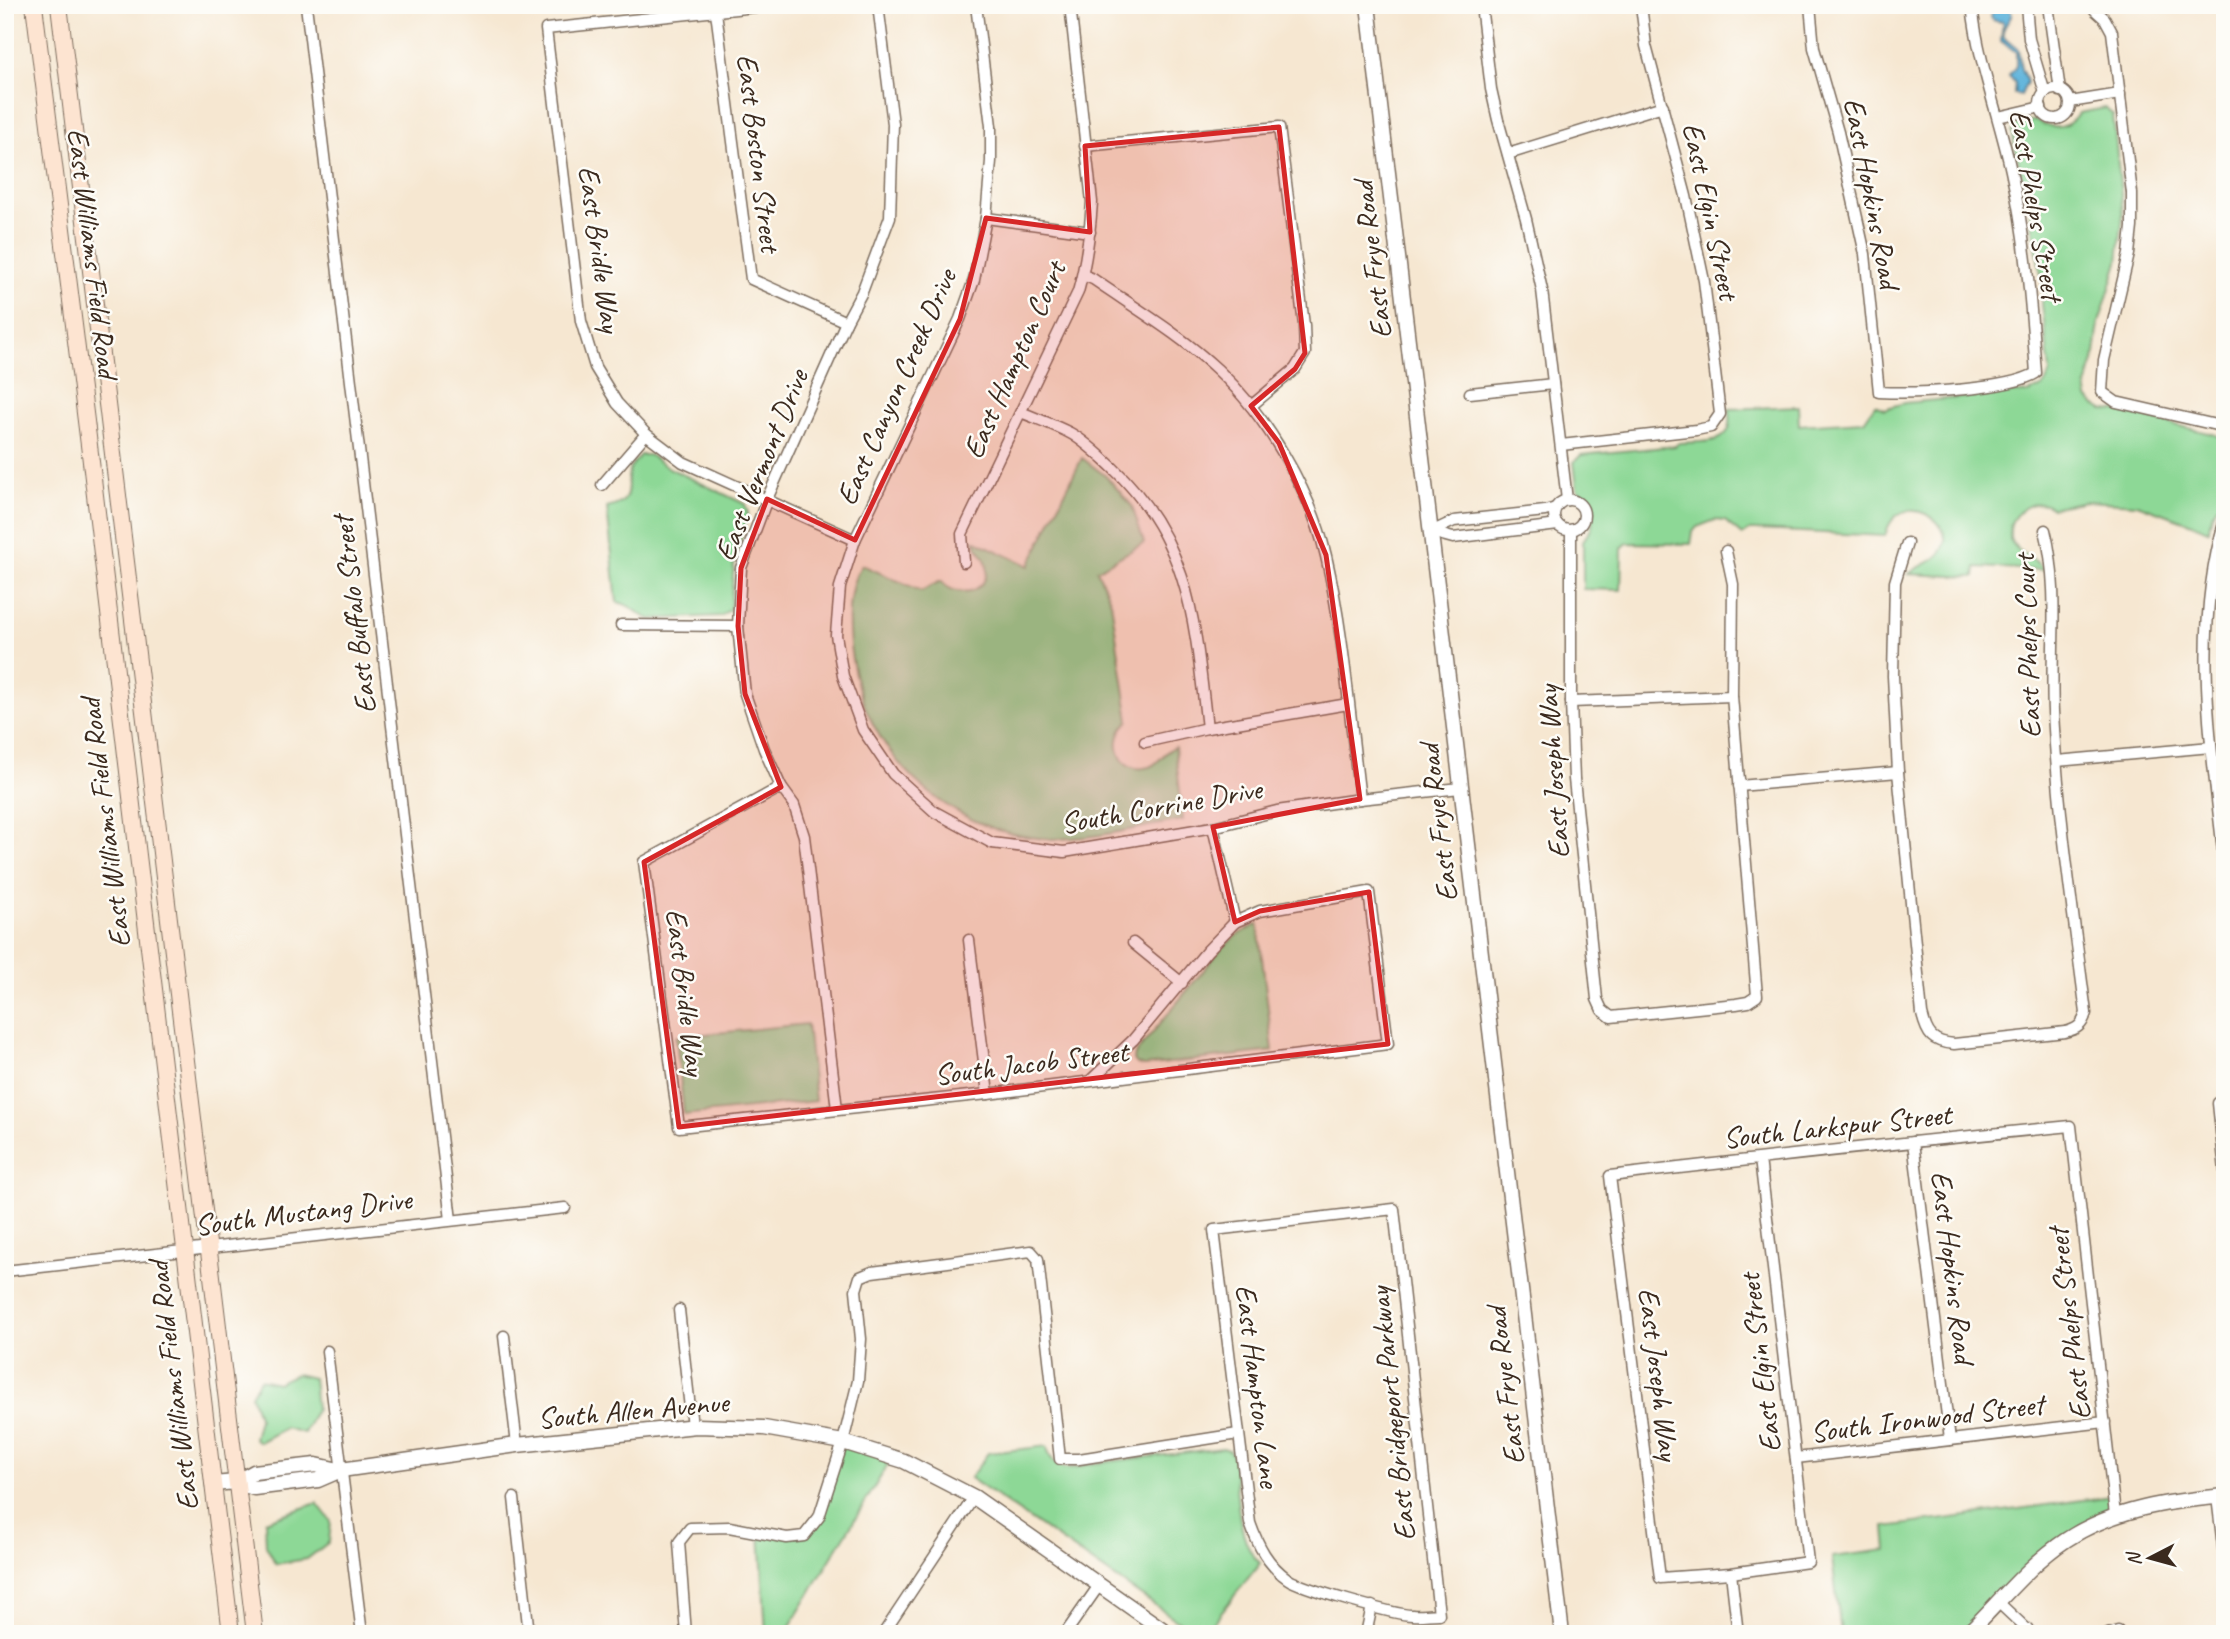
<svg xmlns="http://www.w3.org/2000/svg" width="2230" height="1639" font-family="Caveat,sans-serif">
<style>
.green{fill:#8dd896;stroke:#64815a;stroke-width:2}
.water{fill:#5fb4db;stroke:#4d6f7c;stroke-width:2}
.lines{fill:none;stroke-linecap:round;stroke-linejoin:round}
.minor-casing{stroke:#7c6c5d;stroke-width:13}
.tertiary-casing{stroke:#7c6c5d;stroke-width:17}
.secondary-casing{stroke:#7c6c5d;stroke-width:18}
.minor{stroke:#fff;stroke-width:10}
.tertiary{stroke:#fff;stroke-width:14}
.secondary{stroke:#fde4d1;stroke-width:16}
.marked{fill:#d62828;fill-opacity:0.2;stroke:#d62828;stroke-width:5;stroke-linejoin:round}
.labels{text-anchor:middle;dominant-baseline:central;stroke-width:5;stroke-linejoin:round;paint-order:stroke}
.street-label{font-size:30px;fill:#3b2a1e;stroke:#fdfcf7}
</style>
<rect width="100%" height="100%" fill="#fdfcf7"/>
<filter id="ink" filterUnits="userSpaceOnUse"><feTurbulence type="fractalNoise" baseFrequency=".0143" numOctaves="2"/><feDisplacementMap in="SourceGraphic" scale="14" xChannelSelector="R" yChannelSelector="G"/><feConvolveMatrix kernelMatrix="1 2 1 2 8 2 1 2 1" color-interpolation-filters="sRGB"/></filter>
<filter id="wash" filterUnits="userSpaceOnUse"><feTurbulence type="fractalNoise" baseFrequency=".00686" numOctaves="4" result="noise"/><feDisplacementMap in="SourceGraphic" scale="28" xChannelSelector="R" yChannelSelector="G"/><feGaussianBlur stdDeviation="1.57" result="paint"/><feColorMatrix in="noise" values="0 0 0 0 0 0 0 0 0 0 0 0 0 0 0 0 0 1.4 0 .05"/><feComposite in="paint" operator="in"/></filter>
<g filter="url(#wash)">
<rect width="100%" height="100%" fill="#f6e7d1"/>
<g class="green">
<path d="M2105 108 2113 115 2123 213 2118 262 2099 323 2094 361 2086 386 2088 398 2094 405 2103 410 2119 411 2176 425 2213 434 2225 439V501C2213 506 2210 518 2209 530L2137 504 2085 501 2052 508C2039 497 2020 507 2012 521 2009 527 2010 533 2010 539 2018 555 2035 557 2045 570L1976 567 1975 577 1909 574C1919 565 1932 564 1941 552 1962 524 1898 484 1885 536L1757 530H1750L1742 535 1725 521 1715 520 1697 527 1693 532 1691 544 1627 543 1622 548 1621 590 1583 589V541L1591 528 1594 516 1591 506 1577 488 1574 462 1581 455 1675 446 1678 443C1703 441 1738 447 1729 409L1798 406 1799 425 1864 421 1875 405 1884 409 1904 403 2010 393H2029L2042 387 2046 382 2050 372 2042 304 2043 286 2031 218 2029 196 2020 170 2012 132 2017 124 2036 120C2052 131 2067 130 2079 113Z"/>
<path d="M640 455H649L669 468 745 504 748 513 734 565 730 609 721 616 651 619C638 616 634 605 617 602L607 508C638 501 623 485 630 469 632 464 637 460 640 455Z"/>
<path d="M1082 458 1107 477 1132 506 1144 543 1097 570 1111 602 1129 721C1107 739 1119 776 1149 767 1161 763 1163 751 1175 747L1183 820C1140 827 1096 839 1052 839 958 837 874 764 855 674 848 644 843 591 862 565L921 591 941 581C954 598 986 595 987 570 988 557 977 551 974 540L1029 566Z"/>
<polygon points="1258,924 1273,1051 1144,1066 1137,1064 1134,1060 1135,1054 1221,949 1237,935"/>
<polygon points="807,1024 815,1101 684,1115 676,1037"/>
<polygon points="296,1374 313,1378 316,1409 304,1433 285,1428 259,1442 254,1438 259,1419 251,1395 260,1379 277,1383"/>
<polygon points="843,1442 892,1458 785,1634 766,1634 760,1532 804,1536 819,1517"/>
<path d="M1047 1446C1051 1469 1068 1472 1088 1464L1223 1448 1229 1450 1234 1458C1237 1489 1236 1541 1260 1563L1204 1634H1197L970 1478 988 1453Z"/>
<polygon points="2113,1496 2115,1515 2066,1540 1964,1634 1841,1634 1832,1557 1887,1550 1885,1527"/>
<polygon points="317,1503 331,1521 329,1542 307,1559 276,1564 266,1546 265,1521"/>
</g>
<path class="water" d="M2003 5H2008L2012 15C2000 34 1997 35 2018 49L2021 69 2027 82 2021 95 2014 94 2015 83 2009 76 2016 66V52L2001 41 2003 22 1992 20 1990 17 1993 9Z"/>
</g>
<g filter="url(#ink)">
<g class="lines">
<g class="minor-casing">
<g id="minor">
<polyline points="306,5 451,1220"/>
<polyline points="774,5 546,29 581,321 595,367 617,403 646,434 683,462 855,540"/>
<polyline points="976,5 991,126 991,161 986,218 974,280 960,319 855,540 840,587 836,635 843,676 863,730 893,774 935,812 992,843 1064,852 1213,827 1277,811 1360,799 1460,788"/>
<polyline points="1481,5 1491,89 1498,120 1526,219 1542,290 1567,500"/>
<path d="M1810 5 1814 48 1838 132 1865 254 1879 392C1912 394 2009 390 2036 373 2031 306 2026 237 2011 171 1999 116 1978 62 1972 5"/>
<polyline points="2026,5 2029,39 2045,93"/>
<polyline points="2048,5 2060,91"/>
<polyline points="2095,10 2105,19 2112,32 2132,193 2132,227 2129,254 2104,360 2102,392 2116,402 2216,425 2225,424"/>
<polyline points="716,12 751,279 846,322"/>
<circle cx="2055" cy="104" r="15"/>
<polyline points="2070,102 2120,94"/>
<polyline points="1998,117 2041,107"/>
<polyline points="1085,146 1279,127 1304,325 1305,353 1295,369 1251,406"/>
<polyline points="1508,154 1663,106"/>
<polyline points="986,218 1090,232"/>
<path d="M1083 275 1093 279C1135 308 1181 335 1218 370 1266 415 1311 491 1326 556 1344 633 1350 720 1360 799"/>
<polyline points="1470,393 1553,384"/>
<path d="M1021 412C1037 419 1055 425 1070 433 1085 441 1100 456 1112 467 1192 542 1195 626 1207 728"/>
<polyline points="1561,445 1696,430 1711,427 1720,414 1704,281 1686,196 1646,46 1641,5"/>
<polyline points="602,485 646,434"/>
<circle cx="1569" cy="515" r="15"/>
<path d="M2225 520C2190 634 2213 754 2225 870"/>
<polyline points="1571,530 1571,702 1574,779 1597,999 1602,1010 1611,1017 1736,1004 1748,1002 1757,996 1732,696 1733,584 1726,551"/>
<polyline points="1431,532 1454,521 1545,511 1556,508"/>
<polyline points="1431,532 1453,538 1558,525"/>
<path d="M1907 543 1895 582 1893 676 1898 772 1922 1014C1927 1035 1932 1042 1954 1044L2065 1032C2077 1029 2082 1026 2086 1013 2073 913 2058 812 2053 711 2050 650 2060 590 2045 530"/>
<path d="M964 562 962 534 1078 292C1086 263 1090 233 1092 202L1070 5"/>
<polyline points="621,625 738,626"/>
<polyline points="1571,702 1732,696"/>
<polyline points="1145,742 1207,728 1348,704"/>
<polyline points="2057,761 2211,747"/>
<polyline points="1739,786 1898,772"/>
<polyline points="781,787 644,862 679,1127 988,1094 1388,1044 1369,892 1260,911 1235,922 1207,951 1133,1040 1091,1080"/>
<polyline points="1213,827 1235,922"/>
<polyline points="969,940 988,1094"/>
<polyline points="1133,943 1182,983"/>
<polyline points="2225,1102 2218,1103 2225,1171"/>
<polyline points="837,1109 804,836 794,805 781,787 764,749 745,694 738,626 741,568 767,499 846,322 862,292 890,217 893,124 878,5"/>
<polyline points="1913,1142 1950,1440"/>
<path d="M1760 1159 1808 1562 1731 1573 1660 1578 1610 1176C1763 1158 1917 1141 2071 1126L2115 1515"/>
<path d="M1394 1209 1439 1614C1430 1614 1421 1616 1412 1615 1395 1615 1301 1588 1288 1579 1268 1565 1258 1546 1250 1523L1214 1230Z"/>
<polyline points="5,1271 565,1208"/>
<polyline points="679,1310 692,1426"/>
<polyline points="504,1336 517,1445"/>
<polyline points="327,1351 362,1634"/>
<polyline points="1796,1458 2105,1422"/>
<polyline points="2217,1497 2225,1563"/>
<polyline points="514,1498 529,1634"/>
<polyline points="1731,1573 1738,1634"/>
<polyline points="1999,1603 2032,1634"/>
<polyline points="686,1634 679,1542 690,1528 729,1527 787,1538 804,1536 819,1517 843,1442 858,1381 861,1339 856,1290 860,1277 872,1272 1031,1251 1038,1259 1060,1459 1079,1459 1238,1434"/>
<polyline points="883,1634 974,1497"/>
<polyline points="1065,1634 1100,1584"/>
<polyline points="1366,1634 1372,1606"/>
<polyline points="2108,1634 2118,1631"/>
</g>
</g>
<g class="tertiary-casing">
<g id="tertiary">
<polyline points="1368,5 1562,1634"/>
<polyline points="236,1482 254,1488 318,1480 341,1470 517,1445 696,1426 764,1428 843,1442 904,1461 974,1497 1169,1634"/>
<polyline points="213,1484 236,1482 254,1472 316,1465 339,1470"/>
<path d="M1964 1634 1973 1628C2002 1599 2031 1563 2066 1540 2113 1509 2170 1501 2225 1496"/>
</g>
</g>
<g class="secondary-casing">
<g id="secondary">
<polyline points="34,5 89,445 231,1634"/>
<polyline points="59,5 255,1634"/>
</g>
</g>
<use href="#minor" class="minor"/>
<use href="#tertiary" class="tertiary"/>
<use href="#secondary" class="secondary"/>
</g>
</g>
<path class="marked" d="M1279 127 1305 353 1295 369 1251 406 1279 443 1326 555 1360 799 1213 827 1235 922 1260 911 1369 892 1388 1044 679 1127 644 862 781 787 745 694 738 626 741 568 767 499 855 540 960 319 986 218 1090 232 1085 146Z"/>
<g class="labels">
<g class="street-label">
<text transform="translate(759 153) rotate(83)">East Boston Street</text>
<text transform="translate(1872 193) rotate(79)">East Hopkins Road</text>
<text transform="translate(2036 205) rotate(80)">East Phelps Street</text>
<text transform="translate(1711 211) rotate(78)">East Elgin Street</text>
<text transform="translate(600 249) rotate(82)">East Bridle Way</text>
<text transform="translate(93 253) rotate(83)">East Williams Field Road</text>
<text transform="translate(1372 260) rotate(-97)">East Frye Road</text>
<text transform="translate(1014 360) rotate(-66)">East Hampton Court</text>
<text transform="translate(896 387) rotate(-66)">East Canyon Creek Drive</text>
<text transform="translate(761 465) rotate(-68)">East Vermont Drive</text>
<text transform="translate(354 615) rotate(-97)">East Buffalo Street</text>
<text transform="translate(2027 646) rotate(-92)">East Phelps Court</text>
<text transform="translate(1553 772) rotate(-94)">East Joseph Way</text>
<text transform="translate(1161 806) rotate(-10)">South Corrine Drive</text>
<text transform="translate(105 823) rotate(-97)">East Williams Field Road</text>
<text transform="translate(1438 823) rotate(-97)">East Frye Road</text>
<text transform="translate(686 992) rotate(83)">East Bridle Way</text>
<text transform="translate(1031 1063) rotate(-7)">South Jacob Street</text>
<text transform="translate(1837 1126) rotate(-6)">South Larkspur Street</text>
<text transform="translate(303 1212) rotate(-7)">South Mustang Drive</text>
<text transform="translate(1953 1267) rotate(83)">East Hopkins Road</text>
<text transform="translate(2069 1324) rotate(-97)">East Phelps Street</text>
<text transform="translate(1760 1363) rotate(-97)">East Elgin Street</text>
<text transform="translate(1659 1374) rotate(83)">East Joseph Way</text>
<text transform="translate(173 1386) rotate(-97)">East Williams Field Road</text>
<text transform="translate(1258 1386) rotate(83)">East Hampton Lane</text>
<text transform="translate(1505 1386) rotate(-97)">East Frye Road</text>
<text transform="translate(633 1410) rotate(-5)">South Allen Avenue</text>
<text transform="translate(1392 1414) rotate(-96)">East Bridgeport Parkway</text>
<text transform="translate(1927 1418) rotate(-7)">South Ironwood Street</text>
</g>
</g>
<rect width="2230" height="1639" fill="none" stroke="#fdfcf7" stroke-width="28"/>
<g transform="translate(2150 1558) rotate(264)" stroke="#fdfcf7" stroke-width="5" paint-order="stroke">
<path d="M0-5L12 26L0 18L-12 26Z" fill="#3b2a1e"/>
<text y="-10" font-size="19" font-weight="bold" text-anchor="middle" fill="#3b2a1e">N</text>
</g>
</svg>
